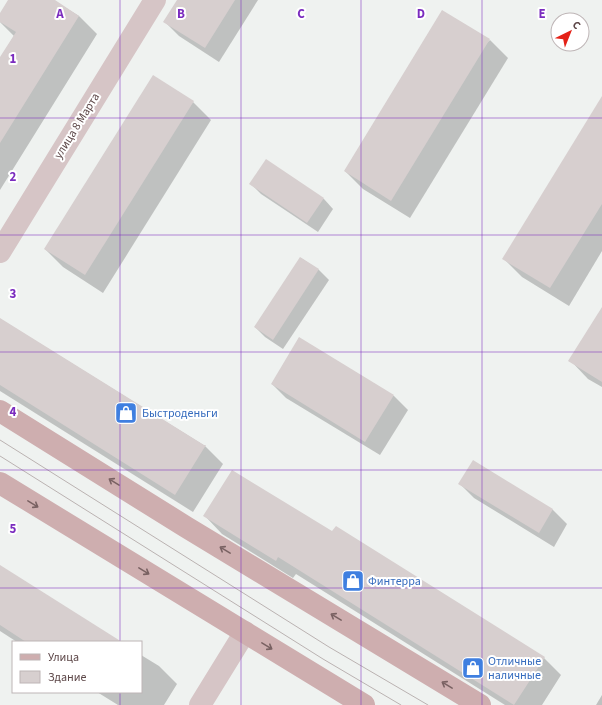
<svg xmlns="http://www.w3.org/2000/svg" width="602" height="705" font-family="'Source Sans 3',sans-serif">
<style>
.shadow{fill:#0003}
.building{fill:#d7cfcf}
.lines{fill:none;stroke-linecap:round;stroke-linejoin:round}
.minor{stroke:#d6c5c6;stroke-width:22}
.major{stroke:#ceaeaf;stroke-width:22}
.tram{stroke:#bab2b1;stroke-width:1}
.oneway{stroke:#796162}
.grid{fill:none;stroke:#7b2cbf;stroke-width:1;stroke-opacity:0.55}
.labels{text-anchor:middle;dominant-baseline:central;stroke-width:4;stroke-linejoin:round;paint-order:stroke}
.street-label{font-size:12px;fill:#5d4748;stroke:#fff}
.shop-label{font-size:12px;fill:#366cbe;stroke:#fff;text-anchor:start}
.grid-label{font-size:13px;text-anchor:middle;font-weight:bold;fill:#7b2cbf;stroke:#fff;stroke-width:4;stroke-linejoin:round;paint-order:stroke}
</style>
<rect width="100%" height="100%" fill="#eff2f0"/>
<g class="shadow">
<polygon points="9,0 53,0 79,16 97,34 0,190 0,59 14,36 0,22 0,15"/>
<polygon points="178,0 258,0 219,62 179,36 165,22"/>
<polygon points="490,40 508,58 410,218 363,189 345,171"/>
<polygon points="602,99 602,251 569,306 522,277 504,259"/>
<polygon points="193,102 211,120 103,293 63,267 45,249"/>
<polygon points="251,184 324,199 333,209 318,232 261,194"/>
<polygon points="301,258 319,270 329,280 283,349 265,337 255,327"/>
<polygon points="0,319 205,446 223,464 193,512 0,391"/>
<polygon points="602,323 602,387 588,379 570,360"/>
<polygon points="272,384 394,396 408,410 380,455 286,398"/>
<polygon points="473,462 553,510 567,524 554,547 474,498 460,484"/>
<polygon points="205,516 333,533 544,658 561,675 542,705 505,705 296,574 293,578 222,534"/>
<polygon points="0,567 120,642 17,642 0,631"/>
<polygon points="141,655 159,666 177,684 164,705 118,705 97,692 141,692"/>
<polygon points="602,695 602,705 596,705"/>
</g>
<g class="building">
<polygon points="8,0 55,0 79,16 0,143 0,57 16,32 0,22 0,13"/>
<polygon points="177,0 235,0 205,48 163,22"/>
<polygon points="442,10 490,39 391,201 344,171"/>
<polygon points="153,75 194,101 85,275 44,249"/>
<polygon points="602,96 602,204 550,288 502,259"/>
<polygon points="266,159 324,198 307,223 249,184"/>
<polygon points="300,257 319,269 273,340 254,327"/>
<polygon points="602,307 602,382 568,361"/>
<polygon points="0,318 204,445 206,445 175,495 0,385"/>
<polygon points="299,337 394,395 365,442 271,384"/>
<polygon points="473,460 553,509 539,533 458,484"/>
<polygon points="232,470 332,531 336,526 545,657 514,705 278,557 276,561 203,516"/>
<polygon points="0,565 122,642 26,642 0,625"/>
</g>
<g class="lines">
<g class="minor">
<polyline points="0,252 155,0"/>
<polyline points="200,705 245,632"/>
</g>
<g class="major">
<polyline points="0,411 186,527 480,705"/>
<polyline points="0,483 364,705"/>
</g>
<g class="tram">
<polyline points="0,440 329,647 428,705"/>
<polyline points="0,456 323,659 401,705"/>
</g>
</g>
<defs><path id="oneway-shaft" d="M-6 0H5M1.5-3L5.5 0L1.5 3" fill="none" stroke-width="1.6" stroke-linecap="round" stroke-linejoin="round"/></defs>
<g class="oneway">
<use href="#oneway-shaft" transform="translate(114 482) rotate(-148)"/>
<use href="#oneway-shaft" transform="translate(33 504) rotate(31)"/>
<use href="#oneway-shaft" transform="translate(225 550) rotate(-149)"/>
<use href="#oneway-shaft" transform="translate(144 571) rotate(31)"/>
<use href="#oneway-shaft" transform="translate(336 617) rotate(-149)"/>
<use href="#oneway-shaft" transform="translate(267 646) rotate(31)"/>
<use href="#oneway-shaft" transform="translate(447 685) rotate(-149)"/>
</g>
<path class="grid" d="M120 0V642M241 0V705M361 0V705M482 0V705M0 118H602M0 235H602M0 352H602M0 470H602M0 588H602M120 692V705"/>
<defs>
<g id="shop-square" transform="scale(1.15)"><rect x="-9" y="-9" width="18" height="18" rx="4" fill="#3f7fe0" stroke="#fff"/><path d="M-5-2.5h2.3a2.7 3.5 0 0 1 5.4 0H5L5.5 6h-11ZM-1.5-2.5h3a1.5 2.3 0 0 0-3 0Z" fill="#fff"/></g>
</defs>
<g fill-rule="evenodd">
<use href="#shop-square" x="126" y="413"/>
<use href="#shop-square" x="353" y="581"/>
<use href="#shop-square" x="473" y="668"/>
</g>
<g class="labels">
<g class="street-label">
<text transform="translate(77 126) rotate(-58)">улица 8 Марта</text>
</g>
<g class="shop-label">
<text x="142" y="413">Быстроденьги</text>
<text x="368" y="581">Финтерра</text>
<text x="488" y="661">Отличные<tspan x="488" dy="14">наличные</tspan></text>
</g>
</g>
<g class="grid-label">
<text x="60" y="18">A</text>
<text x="181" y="18">B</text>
<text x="301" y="18">C</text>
<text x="421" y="18">D</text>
<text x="542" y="18">E</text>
<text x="13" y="63">1</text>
<text x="13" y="181">2</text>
<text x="13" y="298">3</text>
<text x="13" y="416">4</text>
<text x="13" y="533">5</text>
</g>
<rect x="12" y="641" width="130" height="52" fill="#ffffff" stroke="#beb5b6"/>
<rect x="20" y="654" width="20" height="6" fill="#ceaeaf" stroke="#beb5b6"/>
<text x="48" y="661" font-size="12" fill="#5d4748">Улица</text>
<rect x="20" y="671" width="20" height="12" fill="#d7cfcf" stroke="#beb5b6"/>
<text x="48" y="681" font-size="12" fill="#5d4748">Здание</text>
<g transform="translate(570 32) rotate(43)"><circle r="19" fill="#ffffff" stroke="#beb5b6"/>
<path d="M0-3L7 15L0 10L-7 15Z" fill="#e42117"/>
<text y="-6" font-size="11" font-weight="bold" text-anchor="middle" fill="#5d4748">С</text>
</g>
</svg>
